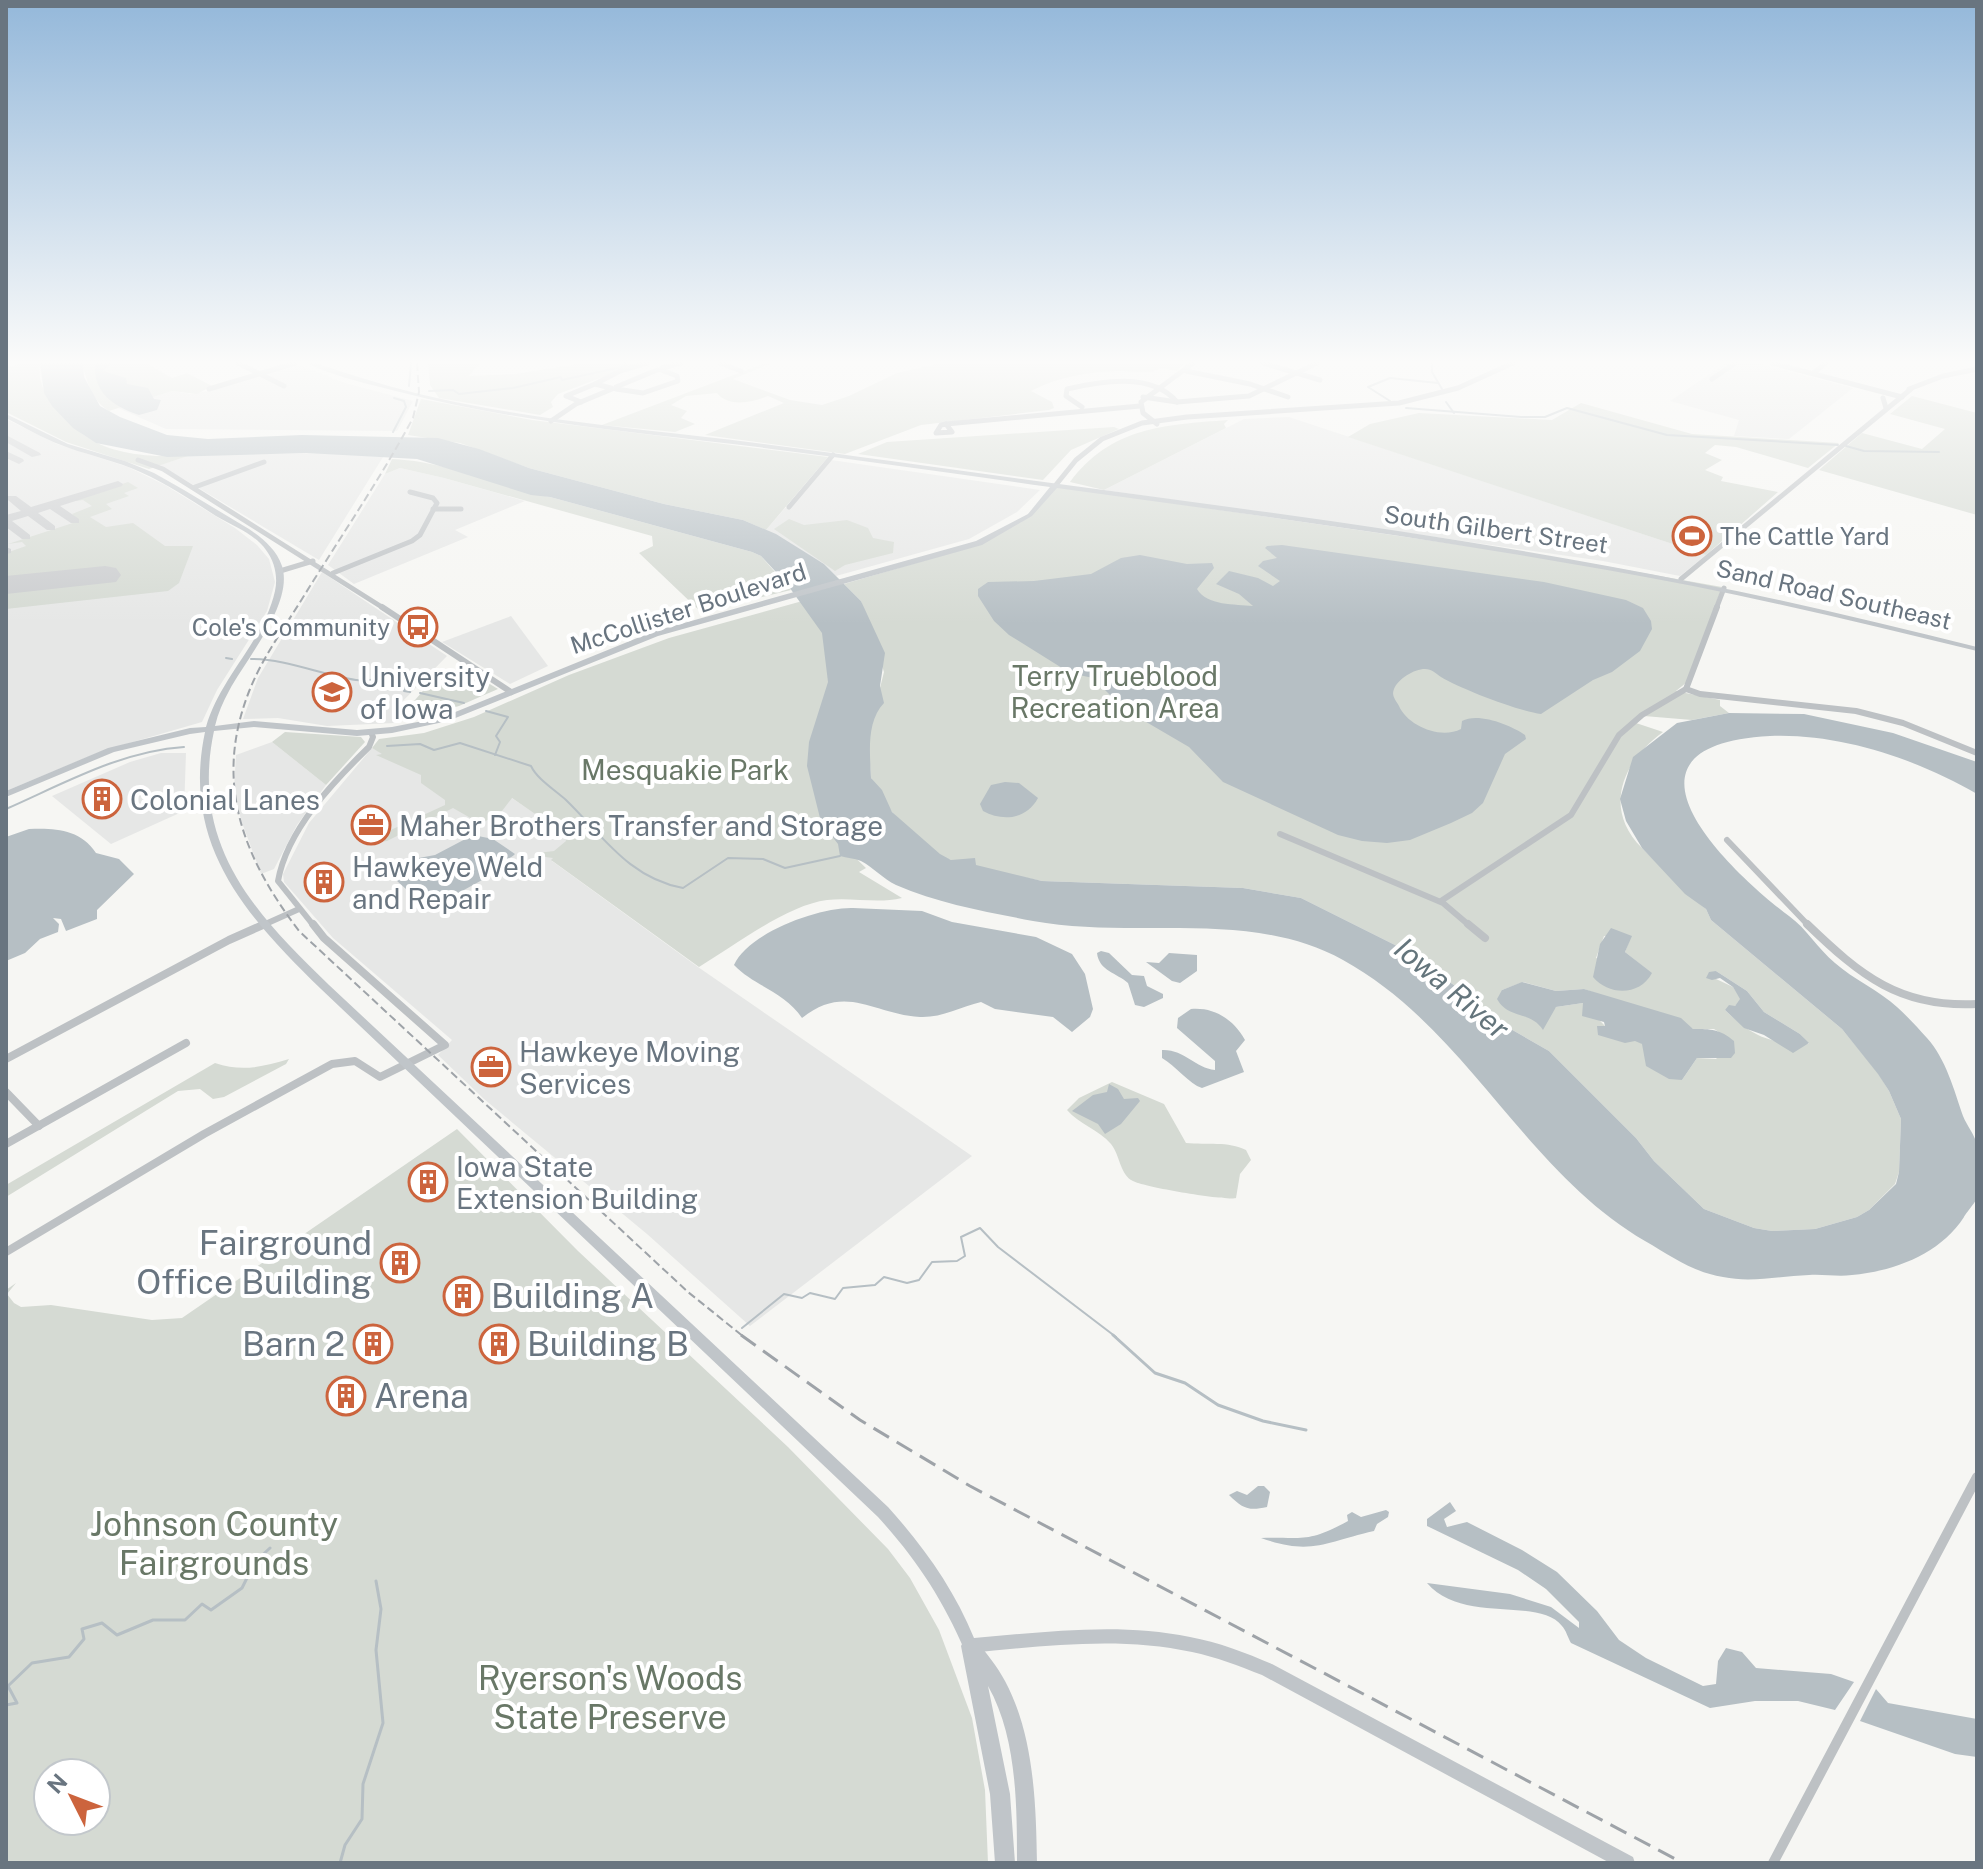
<svg xmlns="http://www.w3.org/2000/svg" width="1983" height="1869" font-family="'Public Sans',sans-serif">
<style>
.built{fill:#e6e7e6}
.green{fill:#d5dad3;fill-rule:evenodd}
.water{fill:#b6bfc4}
.lines{fill:none;stroke-linecap:round;stroke-linejoin:round}
.stream-far1{stroke:#b6bfc4;stroke-width:2}
.stream{stroke:#b6bfc4;stroke-width:3}
.taxiway{fill:#caccce;fill-rule:evenodd}
.runway{fill:#caccce;fill-rule:evenodd}
.minor-far3{stroke:#bdc1c4;stroke-width:5}
.minor-far2{stroke:#bdc1c4;stroke-width:6}
.minor-far1{stroke:#bdc1c4;stroke-width:8}
.minor{stroke:#bdc1c4;stroke-width:10}
.tertiary{stroke:#bdc1c4;stroke-width:5}
.secondary{fill:#c0c5c9;fill-rule:evenodd}
.motorway{fill:#c0c5c9;fill-rule:evenodd}
.rail-far1{stroke:#9ea3a8;stroke-width:2;stroke-dasharray:8 4;stroke-linecap:butt}
.rail{stroke:#9ea3a8;stroke-width:3;stroke-dasharray:18 9;stroke-linecap:butt}
.labels{text-anchor:middle;dominant-baseline:central;stroke-width:8;stroke-linejoin:round;paint-order:stroke}
.far-street-label{font-size:24px;fill:#697580;stroke:#fff}
.far-poi-label{font-size:24px;fill:#697580;stroke:#fff;text-anchor:start}
.park-label{font-size:28px;fill:#697867;stroke:#fff}
.poi-label{font-size:28px;fill:#697580;stroke:#fff;text-anchor:start}
.water-label{font-size:30px;font-style:italic;fill:#64757c;stroke:#fff}
.near-poi-label{font-size:34px;fill:#697580;stroke:#fff;text-anchor:start}
.near-park-label{font-size:34px;fill:#697867;stroke:#fff}
</style>
<rect width="100%" height="100%" fill="#f6f6f3"/>
<g class="built">
<polygon points="1726,363 1756,363 1853,388 1789,439 1734,436 1739,420 1670,401"/>
<polygon points="297,364 345,383 413,401 397,431 166,429 118,408 172,391 190,394 209,391"/>
<polygon points="1289,417 1706,555 1680,576 1603,561 1104,490 1244,419"/>
<polygon points="6,419 57,444 128,467 165,485 235,528 257,545 269,559 275,582 267,611 217,690 202,722 102,751 6,791"/>
<polygon points="328,453 383,457 319,560 160,465 191,455"/>
<polygon points="831,460 1040,490 1017,512 969,539 836,576 824,564 766,530 785,508 791,508"/>
<polygon points="400,468 444,478 525,501 455,530 468,537 354,584 328,565 385,474"/>
<polygon points="322,572 447,656 397,707 408,708 395,723 327,726 278,718 243,719 258,678"/>
<polygon points="511,616 548,666 510,684 442,642"/>
<polygon points="272,742 326,785 297,825 274,869 261,874 241,820 234,789 236,755"/>
<polygon points="372,748 427,776 488,782 580,844 552,861 698,967 972,1156 750,1326 647,1234 484,1099 438,1055 452,1040 333,938 284,882 283,874 309,823"/>
<polygon points="161,753 186,753 184,811 111,844 52,796 130,762"/>
</g>
<g class="green">
<path d="M24 363H40C37 384 48 402 64 416 72 424 77 431 87 437 115 456 158 458 191 455L149 469 66 442 6 412V367Z"/>
<path d="M82 363H146L172 378 187 373 212 386 197 394 172 391 109 411C92 401 87 381 82 363Z"/>
<polygon points="428,363 480,363 469,376 515,374 584,363 640,363 558,394 551,402 553,407 540,415 439,398 430,385"/>
<path d="M765 363H772L733 379 790 400 822 405 849 396 897 373 941 363H1185L1177 371 1161 368C1149 376 1133 370 1118 371 1088 372 1057 377 1031 391L1052 402 1054 408 1049 410 921 425 845 454 705 435 784 403 768 396C753 402 729 408 717 393L686 396 671 405 687 411 681 418 695 424 675 432 602 425Z"/>
<polygon points="1912,396 1977,413 1977,515 1819,470 1862,433 1922,449 1945,429 1890,414"/>
<polygon points="421,399 532,420 828,457 766,530 743,520 664,504 529,468 460,443 408,435"/>
<polygon points="1581,403 1692,434 1839,443 1808,468 1736,447 1715,445 1705,453 1722,460 1705,470 1723,477 1721,481 1778,492 1706,555 1348,437 1370,424 1419,413 1552,420"/>
<path d="M1228 420 1224 424 1226 428 1104 490 1070 482C1111 427 1164 425 1228 420Z"/>
<polygon points="1114,427 1119,429 1071,450 1043,480 858,454 887,442"/>
<path d="M392 459C446 461 497 486 550 497L752 552 761 556 791 590 701 612 639 553 653 546 652 536 444 478 400 468 385 474Z"/>
<polygon points="128,482 138,488 124,493 129,496 106,504 112,509 90,517 106,527 133,523 165,546 193,546 179,583 168,591 6,609 6,588 112,577 114,570 6,581 6,553 26,546 22,542 8,544 79,521 72,514 92,506 83,500 68,502"/>
<path d="M1055 486 1592 564 1722 587 1687 682 1676 691 1720 700V706L1729 713 1692 720 1644 716 1636 723 1663 732C1623 761 1602 808 1642 848 1649 856 1658 862 1665 870 1678 883 1691 897 1706 909L1711 920 1842 1029 1878 1073 1889 1091 1901 1119 1899 1172 1895 1184 1869 1210 1857 1217 1815 1229 1772 1231 1754 1228 1704 1209 1654 1161 1636 1138 1549 1051 1488 1016 1472 998 1403 949 1301 898 1243 888 1042 881 972 867 942 857 913 836 892 812 871 778 868 736 884 672 861 601 844 584 950 553 1021 522ZM1604 936H1631L1625 952 1651 973 1596 958ZM1716 971 1747 991 1764 1012 1800 1034 1809 1044C1769 1043 1754 1038 1725 1010L1735 1006 1741 999 1733 987 1714 978ZM1523 982 1556 991 1584 989 1693 1029H1714L1733 1041 1716 1059 1697 1058 1682 1080 1647 1060 1643 1044 1605 1026 1583 1003 1556 1007 1537 1021 1526 1015 1502 990Z"/>
<polygon points="789,519 804,525 847,520 868,528 873,538 894,542 893,553 845,565 835,571 774,529"/>
<path d="M806 600 826 632 844 847 866 868 859 872 902 898C877 904 852 897 827 900 787 905 734 946 699 967L551 860 553 858 538 856V853L554 851 566 841 564 834 512 798 502 811 481 824 453 808 387 841 369 844V840L445 805V800L421 783V775L376 755 382 754 372 748 379 739 424 733 474 717 569 675 669 638Z"/>
<polygon points="454,669 465,669 498,689 459,706 395,723 435,677"/>
<polygon points="285,732 361,737 365,742 326,785 272,742"/>
<path d="M289 1059 286 1064 224 1097 213 1099 200 1089 178 1091 6 1197V1185L215 1063C242 1072 262 1067 289 1059Z"/>
<path d="M1112 1082 1164 1104 1186 1143C1207 1145 1228 1141 1246 1150L1251 1160 1240 1174 1236 1198C1227 1201 1143 1187 1133 1181 1120 1175 1120 1155 1111 1144 1099 1130 1079 1124 1067 1110L1079 1098Z"/>
<path d="M457 1129 578 1251 788 1447 888 1549 910 1578 939 1630 972 1718 985 1790 988 1863H6V1290L16 1283 7 1294 14 1303 21 1307 51 1305 152 1320 182 1318ZM48 1773H96V1821H48Z"/>
</g>
<g class="water">
<path d="M40 363H83L84 377 100 406 120 417 167 435 208 439 302 435 438 438 479 449 529 468 664 504 743 520 776 534 824 564 861 601 885 653 880 686 884 703C866 722 870 753 871 778L882 790 892 812 940 854 951 860 975 858 976 865 1042 881 1243 888 1301 898 1403 949 1472 998 1488 1016 1549 1051 1636 1138 1654 1161 1704 1209 1754 1228 1772 1231 1815 1229 1857 1217 1869 1210 1896 1184 1899 1172 1901 1119 1889 1091 1878 1074 1842 1029 1711 920 1706 909 1685 894 1642 848 1626 821 1620 799 1633 757 1677 723 1729 713 1804 714 1893 733 1974 761 1977 762V794C1917 759 1839 733 1770 736 1601 745 1723 866 1789 916 1807 929 1818 949 1835 963 1853 979 1880 991 1897 1007 1907 1016 1918 1028 1927 1038 1946 1059 1954 1090 1963 1116 1967 1126 1975 1135 1977 1145 1979 1159 1981 1187 1976 1200 1976 1201 1964 1216 1964 1217 1940 1254 1895 1271 1852 1275 1838 1277 1824 1274 1809 1275 1780 1276 1751 1283 1723 1277 1692 1272 1671 1256 1645 1241 1524 1171 1467 1028 1343 960 1248 908 1136 940 1033 921 987 912 940 904 896 885 883 879 873 867 861 861 854 858 847 858 840 856L838 844 821 822 807 766 809 742 828 682 822 633 787 584 761 556 752 552 550 497 531 495 417 459 306 453 167 457 96 443 73 428 52 406 44 393Z"/>
<path d="M95 363H112L103 371 126 378 127 384 148 388 154 399 161 400 157 410 139 415C113 406 93 393 95 363Z"/>
<path d="M1282 545 1544 582 1626 600 1643 608 1651 621 1652 629 1640 651 1612 672 1593 680 1541 714C1518 711 1461 689 1441 677 1435 673 1432 669 1425 669 1414 669 1398 679 1394 689 1391 696 1396 700 1399 706 1407 725 1440 740 1461 729L1462 721C1478 712 1511 725 1525 735L1526 739 1505 754 1483 803 1472 813 1451 823 1410 840 1387 843 1362 841 1338 835 1223 782 1189 747 1124 709 1093 678 1070 673 1009 635 994 621 978 596V589L988 582 1034 581 1091 574 1121 558 1140 555 1187 564 1212 563 1214 568 1197 589C1207 606 1235 604 1253 606L1239 594 1216 584 1229 571 1258 578 1273 586 1280 581 1258 566 1263 561 1277 558 1265 548 1267 546Z"/>
<path d="M1005 782 1019 783 1038 798C1027 819 1003 822 983 811L980 804 991 785Z"/>
<path d="M29 829C55 828 80 829 96 853L119 859 134 874 97 910V919L66 931 61 919 53 918 59 924 58 932 40 939 25 953 6 961V837Z"/>
<path d="M473 835 493 839 515 854C507 863 494 858 485 867L500 864 502 869 444 901 416 898 387 872V868L397 862 435 855Z"/>
<path d="M853 908 922 911 952 922 1036 937 1072 954 1085 974 1093 1009 1090 1017 1072 1032 1053 1017 995 1009 981 1002C961 1007 941 1018 920 1017 873 1014 846 983 802 1018 785 992 754 986 734 965 748 933 819 907 853 908Z"/>
<path d="M1611 928 1632 936 1625 952 1652 973C1640 996 1609 996 1593 977L1600 944Z"/>
<path d="M1101 951 1109 953 1132 975 1144 976 1147 986 1163 994V998L1144 1007 1135 1005 1128 983C1117 973 1099 971 1097 953Z"/>
<polygon points="1169,953 1197,955 1197,971 1180,983 1172,981 1146,962 1159,963"/>
<polygon points="1716,971 1747,991 1764,1012 1800,1034 1809,1043 1793,1053 1764,1035 1744,1028 1725,1010 1729,1005 1735,1006 1740,999 1733,987 1720,978 1712,980 1706,978 1709,972"/>
<path d="M1522 982 1556 991 1584 989 1681 1018 1693 1029C1711 1029 1720 1029 1734 1041L1735 1053 1731 1058H1697L1682 1080 1669 1079 1646 1066 1642 1044 1635 1041 1625 1043 1598 1035 1597 1026H1605L1604 1022 1582 1016 1583 1003 1556 1007 1543 1030C1530 1010 1509 1020 1497 999L1502 990Z"/>
<path d="M1191 1009C1215 1007 1234 1020 1245 1040L1236 1051 1244 1072 1202 1088C1189 1084 1176 1066 1162 1058V1050C1184 1049 1195 1068 1215 1070V1061L1177 1028 1178 1018Z"/>
<polygon points="1109,1084 1118,1089 1124,1099 1138,1098 1140,1101 1121,1124 1105,1134 1098,1124 1072,1111 1093,1095 1107,1092"/>
<path d="M1258 1486H1264L1270 1492 1267 1507C1249 1511 1243 1509 1229 1495L1237 1491 1247 1495Z"/>
<path d="M1450 1502 1456 1511 1444 1519 1447 1527 1467 1522 1522 1550 1557 1572 1597 1611 1619 1640 1646 1658 1703 1686 1716 1684 1718 1661 1726 1648 1742 1652 1756 1668 1831 1674 1854 1682 1835 1710 1798 1701H1755L1710 1708 1571 1643C1568 1638 1566 1630 1562 1626 1539 1596 1463 1625 1427 1583L1510 1594 1551 1607 1579 1628V1622L1546 1589 1518 1570 1427 1526V1519Z"/>
<path d="M1386 1510 1389 1512 1388 1517 1377 1524 1374 1531C1326 1542 1311 1556 1261 1538 1305 1537 1307 1543 1348 1521L1347 1515 1352 1512 1361 1517Z"/>
<polygon points="1876,1689 1888,1703 1977,1719 1977,1757 1955,1754 1860,1721"/>
</g>
<g class="lines">
<g class="stream-far1">
<polyline points="1432,363 1432,372 1442,389"/>
<polyline points="409,386 411,363"/>
<polyline points="429,391 453,390 459,394 513,388 561,377 562,380 626,366 624,363"/>
<polyline points="1390,401 1368,387 1390,378 1438,383"/>
<polyline points="1446,402 1454,413"/>
<polyline points="1406,408 1521,417 1545,417 1567,408 1667,435 1838,445"/>
<polyline points="393,432 406,407 404,401 394,398"/>
<polyline points="1846,446 1864,451 1939,452"/>
<polyline points="226,658 232,659"/>
<path d="M251 659C287 659 321 675 356 680 372 682 393 675 406 684L404 691 410 692"/>
<polyline points="420,693 464,703"/>
<polyline points="486,711 508,717 496,736 500,742 495,755"/>
<path d="M387 746 420 744 434 750 460 743 531 766C537 779 555 790 566 800 603 836 629 878 683 888L728 858 763 859 785 868 840 856"/>
<path d="M6 809C63 784 121 751 184 747"/>
<polyline points="742,1328 784,1294 802,1298 810,1293 835,1299 843,1288 875,1285 884,1277 907,1283 919,1280 932,1262 957,1261 965,1256 961,1237 980,1228 998,1247 1116,1337"/>
</g>
<g class="stream">
<polyline points="1113,1335 1155,1373 1185,1383 1218,1405 1263,1421 1306,1430"/>
<polyline points="6,1705 17,1703 8,1686 32,1663 69,1657 84,1639 82,1629 102,1623 117,1635 153,1620 185,1620 202,1604 211,1610 242,1588 255,1562 270,1548"/>
<polyline points="340,1863 345,1845 362,1819 363,1784 383,1723 376,1650 381,1609 376,1581"/>
</g>
<g class="taxiway">
<polygon points="6,435 40,453 41,455 32,457 6,442"/>
<polygon points="6,451 23,459 24,461 19,464 6,458"/>
<polygon points="118,481 123,484 122,486 60,506 79,519 79,523 71,523 50,509 38,513 55,526 55,530 47,530 28,516 12,521 30,535 30,539 22,539 6,527 6,515 21,511 8,500 8,496 16,496 31,507"/>
<polygon points="6,547 11,549 11,553 6,554"/>
<polygon points="41,577 45,578 45,584 6,589 6,581"/>
</g>
<polygon class="runway" points="105,566 116,568 121,575 116,582 6,594 6,576"/>
<g class="minor-far3">
<polyline points="238,363 284,386"/>
<polyline points="720,363 741,371"/>
<polyline points="1263,363 1320,380"/>
<polyline points="662,368 681,363"/>
<polyline points="1186,371 1250,384 1288,397"/>
<polyline points="1813,373 1826,363"/>
<polyline points="1712,379 1735,363"/>
<polyline points="616,387 657,370"/>
<polyline points="611,388 595,384 620,371 647,363"/>
<polyline points="209,389 295,363"/>
<polyline points="616,389 643,393 678,381 677,376 661,370"/>
<polyline points="1143,397 1177,402 1249,396 1317,363"/>
<polyline points="581,402 566,396 595,384"/>
<path d="M1082 407 1066 396 1067 389C1101 381 1152 372 1177 402"/>
<polyline points="551,421 576,404 612,389"/>
<polygon points="946,424 952,432 936,433 941,425"/>
<polyline points="946,424 1140,406"/>
<polyline points="1157,424 1143,413 1141,402 1193,363"/>
<polyline points="138,460 163,469 385,609"/>
<polyline points="195,487 264,462"/>
<polyline points="789,507 833,455"/>
<polyline points="433,509 461,509"/>
<polyline points="280,571 313,561"/>
<polyline points="333,573 412,541 420,535 437,503 433,498 410,492"/>
<polyline points="1716,609 1724,588"/>
</g>
<g class="minor-far2">
<polyline points="382,607 511,692"/>
<polyline points="1686,689 1700,694 1856,711 1903,723 1977,753"/>
<polyline points="1280,834 1443,903 1470,926"/>
<polyline points="1727,840 1809,926"/>
<polyline points="1441,901 1571,815 1619,735 1642,715 1686,689 1717,607"/>
<polyline points="261,926 299,909"/>
<path d="M314 926 278 881C287 830 333 782 369 747L373 737 371 732"/>
</g>
<g class="minor-far1">
<polyline points="1468,924 1485,938"/>
<path d="M1807 924C1861 976 1900 1008 1977 1004"/>
<polyline points="6,1059 229,940 265,924"/>
<polyline points="6,1092 39,1126"/>
<polyline points="6,1144 186,1043"/>
<polyline points="6,1252 204,1134 332,1064 355,1061 380,1077 445,1045 324,938 313,924"/>
</g>
<polyline class="minor" points="1773,1863 1977,1477"/>
<g class="tertiary">
<polyline points="1772,363 1902,397"/>
<polyline points="1909,389 1943,376 1977,369"/>
<polyline points="1883,398 1886,408"/>
<polyline points="1055,486 1076,460 1102,439 1142,423 1187,417 1399,403 1458,388 1513,363"/>
<polyline points="1681,579 1911,389"/>
</g>
<path class="secondary" d="M307 363H315C355 376 395 389 437 398 522 417 610 426 697 436 762 443 826 452 891 461 1159 499 1430 529 1696 583 1790 601 1884 624 1977 647V651C1883 628 1788 605 1693 586 1482 545 1269 517 1057 488L1032 516 982 545 658 636 448 721 392 733 357 736 254 727 214 731C190 844 253 912 329 985L888 1507C924 1547 954 1589 974 1638 1046 1632 1119 1622 1190 1637 1218 1642 1246 1653 1272 1664L1633 1857 1635 1863H1610L1262 1675C1239 1666 1216 1657 1192 1652 1119 1636 1043 1646 970 1653L965 1651C942 1598 917 1560 878 1517L321 989C246 916 181 845 205 732L190 734 114 752 6 797V791L108 748 190 728 206 727C220 677 264 641 275 591 278 577 275 562 266 550 255 534 233 526 216 516 188 498 161 480 131 468 108 459 84 454 61 445 42 438 24 427 6 418V414L68 444 125 461 154 473 184 490 249 529C263 539 276 549 282 566 294 603 246 659 229 691 223 702 218 713 215 726L254 721 357 730 392 727 443 717 652 632 976 541 1028 514 1050 487C936 471 821 454 706 441 603 429 500 418 400 392 372 385 332 376 307 363Z"/>
<path class="motorway" d="M970 1637 976 1640C986 1653 997 1666 1005 1681 1034 1735 1036 1803 1037 1863H1017C1017 1806 1017 1737 988 1686L1010 1794 1015 1863H995L990 1794 961 1646 964 1640Z"/>
<path class="rail-far1" d="M417 363 419 392 413 418C379 481 339 539 302 599 284 628 263 657 250 689 213 781 242 856 299 931L688 1292 744 1337"/>
<polyline class="rail" points="741,1335 860,1420 970,1486 1683,1863"/>
</g>
<linearGradient id="sky" x2="0" y2="1"><stop stop-color="#94b8da"/><stop offset="0.58" stop-color="#fbfbfa"/><stop offset="1" stop-color="#fbfbfa" stop-opacity="0"/></linearGradient>
<rect width="1983" height="624" fill="url(#sky)"/>
<defs>
<g id="stadium-ring" transform="scale(2)"><circle r="9.5" fill="#fff" stroke="#cc643d" stroke-width="1.5"/><path d="M0-5a6.5 5 0 1 0 0 10a6.5 5 0 1 0 0-10ZM-3.5-1.8h7v3.6h-7Z" fill="#cc643d"/></g>
<g id="bus-ring" transform="scale(2)"><circle r="9.5" fill="#fff" stroke="#cc643d" stroke-width="1.5"/><path d="M-5-6H5V4H4V6H2V4H-2V6H-4V4H-5ZM-3.5-4V0h7V-4ZM-3.5 1.2v1.5H-2V1.2ZM2 1.2v1.5H3.5V1.2Z" fill="#cc643d"/></g>
<g id="university-ring" transform="scale(2)"><circle r="9.5" fill="#fff" stroke="#cc643d" stroke-width="1.5"/><path d="M0-5L7-2L0 1L-7-2ZM-4 1L0 2.5L4 1V4Q0 6-4 4Z" fill="#cc643d"/></g>
<g id="building-ring" transform="scale(2)"><circle r="9.5" fill="#fff" stroke="#cc643d" stroke-width="1.5"/><path d="M-4-6H4V6H1V3H-1V6H-4ZM-2.5-4.3h1.7v1.8h-1.7ZM.8-4.3h1.7v1.8H.8ZM-2.5-1h1.7V.8h-1.7ZM.8-1h1.7V.8H.8Z" fill="#cc643d"/></g>
<g id="office-ring" transform="scale(2)"><circle r="9.5" fill="#fff" stroke="#cc643d" stroke-width="1.5"/><path d="M-6-3h4V-5.5h4V-3h4V5H-6ZM-1-4.5V-3h2v-1.5ZM-6 0V1H6V0Z" fill="#cc643d"/></g>
</defs>
<g fill-rule="evenodd">
<use href="#stadium-ring" x="1692" y="536"/>
<use href="#bus-ring" x="418" y="627"/>
<use href="#university-ring" x="332" y="692"/>
<use href="#building-ring" x="102" y="799"/>
<use href="#office-ring" x="371" y="825"/>
<use href="#building-ring" x="324" y="882"/>
<use href="#office-ring" x="491" y="1067"/>
<use href="#building-ring" x="428" y="1182"/>
<use href="#building-ring" x="400" y="1263"/>
<use href="#building-ring" x="463" y="1296"/>
<use href="#building-ring" x="373" y="1344"/>
<use href="#building-ring" x="499" y="1344"/>
<use href="#building-ring" x="346" y="1396"/>
</g>
<g class="labels">
<g class="far-street-label">
<text transform="translate(1496 529) rotate(8)">South Gilbert Street</text>
<text transform="translate(1834 594) rotate(13)">Sand Road Southeast</text>
<text transform="translate(688 608) rotate(-18)">McCollister Boulevard</text>
</g>
<g class="far-poi-label">
<text x="1720" y="536">The Cattle Yard</text>
<text x="390" y="627" text-anchor="end">Cole's Community</text>
</g>
<g class="park-label">
<text x="1115" y="675">Terry Trueblood<tspan x="1115" dy="32">Recreation Area</tspan></text>
<text x="685" y="769">Mesquakie Park</text>
</g>
<g class="poi-label">
<text x="360" y="676">University<tspan x="360" dy="32">of Iowa</tspan></text>
<text x="130" y="799">Colonial Lanes</text>
<text x="399" y="825">Maher Brothers Transfer and Storage</text>
<text x="352" y="866">Hawkeye Weld<tspan x="352" dy="32">and Repair</tspan></text>
<text x="519" y="1051">Hawkeye Moving<tspan x="519" dy="32">Services</tspan></text>
<text x="456" y="1166">Iowa State<tspan x="456" dy="32">Extension Building</tspan></text>
</g>
<g class="water-label">
<text transform="translate(1452 988) rotate(40)">Iowa River</text>
</g>
<g class="near-poi-label">
<text x="372" y="1243" text-anchor="end">Fairground<tspan x="372" dy="39">Office Building</tspan></text>
<text x="491" y="1296">Building A</text>
<text x="345" y="1344" text-anchor="end">Barn 2</text>
<text x="527" y="1344">Building B</text>
<text x="374" y="1396">Arena</text>
</g>
<g class="near-park-label">
<text x="214" y="1524">Johnson County<tspan x="214" dy="39">Fairgrounds</tspan></text>
<text x="610" y="1678">Ryerson's Woods<tspan x="610" dy="39">State Preserve</tspan></text>
</g>
</g>
<rect width="1983" height="1869" fill="none" stroke="#697580" stroke-width="16"/>
<g transform="translate(72 1797) rotate(312)"><circle r="38" fill="#ffffff" stroke="#c3c8cc" stroke-width="2"/>
<path d="M0-6L14 30L0 20L-14 30Z" fill="#cc643d"/>
<text y="-12" font-size="22" font-weight="bold" text-anchor="middle" fill="#697580">N</text>
</g>
</svg>
